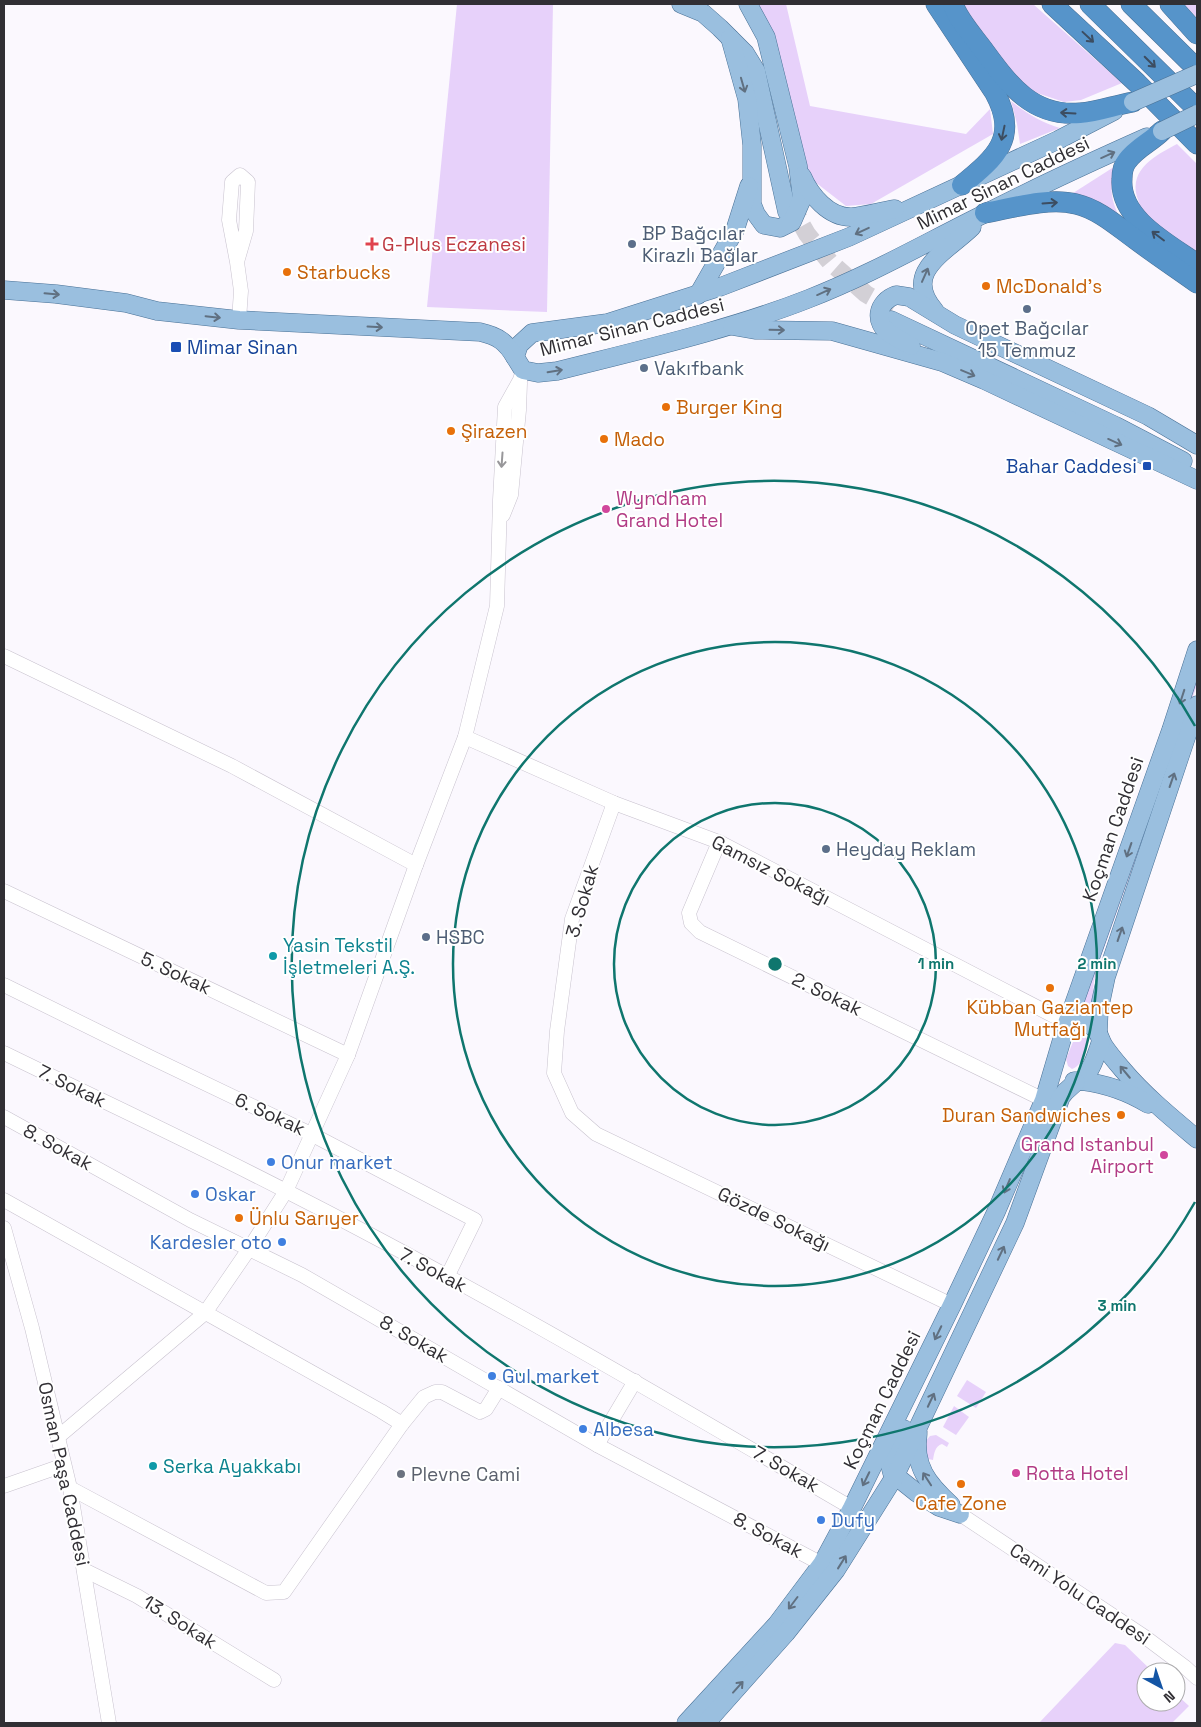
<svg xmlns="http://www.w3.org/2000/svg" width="1201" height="1727" font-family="'Space Grotesk',sans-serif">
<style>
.green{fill:#e7d1fa}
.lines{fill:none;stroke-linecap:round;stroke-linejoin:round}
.major-tunnel{stroke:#d3d0d6;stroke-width:18;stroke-dasharray:18 9;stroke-linecap:butt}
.minor-casing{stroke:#c8c2ce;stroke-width:15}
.major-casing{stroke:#497196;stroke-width:19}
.highway-casing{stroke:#497196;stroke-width:21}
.minor{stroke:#fff;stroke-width:14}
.major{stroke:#9abfdf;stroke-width:18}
.highway{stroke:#5694ca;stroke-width:20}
.major-bridge-casing{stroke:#497196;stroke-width:19;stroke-linecap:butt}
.major-bridge{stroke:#9abfdf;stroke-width:18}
.oneway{stroke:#3c4d61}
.oneway2{stroke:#607081}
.oneway3{stroke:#98979a}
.ring{fill:none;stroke:#0f766e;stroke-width:2.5}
.health-dot{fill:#e0444e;stroke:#fff;stroke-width:2}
.service-dot{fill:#5c6f8a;stroke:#fff;stroke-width:2}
.food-dot{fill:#e8710a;stroke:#fff;stroke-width:2}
.transit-dot{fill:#1a4fb4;stroke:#fff;stroke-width:2}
.hotel-dot{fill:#d1479c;stroke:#fff;stroke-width:2}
.culture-dot{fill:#0f9aa8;stroke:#fff;stroke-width:2}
.shop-dot{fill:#3f7fe0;stroke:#fff;stroke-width:2}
.worship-dot{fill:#6b7280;stroke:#fff;stroke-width:2}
.labels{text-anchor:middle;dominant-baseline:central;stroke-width:4;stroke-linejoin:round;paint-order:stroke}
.street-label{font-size:19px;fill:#312f34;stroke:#fff}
.service-label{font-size:19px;fill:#4e5e75;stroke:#fff;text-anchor:start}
.health-label{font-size:19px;fill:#be3a42;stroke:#fff;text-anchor:start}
.food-label{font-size:19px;fill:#c56008;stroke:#fff;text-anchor:start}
.transit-label{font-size:19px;fill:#164399;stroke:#fff;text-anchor:start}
.hotel-label{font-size:19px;fill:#b23c85;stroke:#fff;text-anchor:start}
.culture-label{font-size:19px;fill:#0d838f;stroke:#fff;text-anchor:start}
.shop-label{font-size:19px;fill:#366cbe;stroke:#fff;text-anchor:start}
.worship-label{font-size:19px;fill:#5b616d;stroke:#fff;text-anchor:start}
.centre{fill:#0f766e;stroke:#fff;stroke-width:2.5}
.ring-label{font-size:15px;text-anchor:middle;font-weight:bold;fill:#0f766e;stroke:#fff;stroke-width:4;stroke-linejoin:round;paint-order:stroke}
</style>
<rect width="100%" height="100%" fill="#fbf8fe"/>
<g class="green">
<polygon points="457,4 553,4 547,312 427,307"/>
<polygon points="755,4 786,4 810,106 966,134 990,109 993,134 871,204 846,206 806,175"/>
<polygon points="964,4 1033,4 1122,83 1081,100 1064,102 1031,91 1015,79 971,18"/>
<polygon points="1184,4 1197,4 1197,18"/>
<path d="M1011 101C1027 114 1041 122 1060 128L1020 144 1017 124Z"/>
<path d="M1177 144 1197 164V254C1182 243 1152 225 1142 211 1140 208 1139 201 1137 197 1129 168 1157 155 1177 144Z"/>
<path d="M1117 165C1109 189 1110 196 1120 219L1070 195Z"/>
<polygon points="1197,675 1197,685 1098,965 1094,981 1091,1013 1081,1010"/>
<path d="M1080 1034 1087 1038C1088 1048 1082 1066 1072 1069L1068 1066 1066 1059 1075 1037Z"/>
<polygon points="967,1380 986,1392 976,1408 957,1396"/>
<polygon points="954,1406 969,1417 956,1435 943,1427"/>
<path d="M936 1435 949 1443 947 1447 942 1444C935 1446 934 1454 933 1460L924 1458V1443L930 1436Z"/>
<polygon points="1115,1643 1125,1645 1153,1672 1146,1672 1146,1702 1176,1702 1176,1694 1189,1706 1172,1723 1039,1723"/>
</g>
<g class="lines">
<polyline class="major-tunnel" points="792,201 799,220 807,234 830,262 866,294 893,309"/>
<g class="minor-casing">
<g id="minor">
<polyline points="237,262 229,220 232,182 240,175 248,182 246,231 237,262 241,291 239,320"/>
<polyline points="503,515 511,495 519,410 520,383"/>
<polyline points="4,656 232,766 416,865 348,1055 286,1191 249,1249 205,1313 58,1437"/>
<polyline points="465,737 614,803 719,842 1052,1015 1068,1022"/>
<polyline points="614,803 572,919 557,1031 554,1073 572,1113 596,1134 952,1305"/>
<polyline points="719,842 689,913 691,923 700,932 1044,1100"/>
<polyline points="416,865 465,737 497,606 500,500 505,407 520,380 523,370"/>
<polyline points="4,891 348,1055"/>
<polyline points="4,985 152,1058 311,1134 475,1220 447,1277"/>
<path d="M4 1053C98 1099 193 1143 286 1191 479 1289 665 1399 852 1508"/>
<polyline points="4,1117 190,1220 302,1275 597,1445 822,1564"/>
<polyline points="4,1200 381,1411 402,1424 284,1592 266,1593 70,1488"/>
<polyline points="4,1228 32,1328 70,1488 109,1723"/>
<polyline points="402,1424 424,1397 435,1392 442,1392 480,1412 486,1409 499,1388"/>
<polyline points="597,1445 635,1381"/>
<polyline points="4,1486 64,1465"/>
<polyline points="960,1514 1145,1637 1185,1667 1197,1678"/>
<polyline points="84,1570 137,1596 274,1680"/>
</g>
</g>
<g class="major-casing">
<g id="major">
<polyline points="681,4 703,13 720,28 745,53 756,71 787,212"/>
<polyline points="730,38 747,99 752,145 752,204 756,214 764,225 780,228 792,222 802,199 798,166 766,37 748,4"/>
<path d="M1114 111 1058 140 849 237 720 287 607 323 532 333 519 345 515 357 523 370 538 373 557 371C640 350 729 330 808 299 870 275 927 242 986 213 1039 186 1093 161 1147 137"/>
<path d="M802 176C810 195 829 218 852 217 866 216 881 211 895 209"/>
<path d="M4 290 56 294 126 303 157 311 239 320 480 332C498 336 506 342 515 357"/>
<polyline points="698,295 735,230 749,186"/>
<path d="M935 311C900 272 948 251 972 227"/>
<polyline points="891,320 1116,426 1183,461"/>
<polyline points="732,326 755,330 832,331 942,362 984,380 1197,480"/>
<path d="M911 346C904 342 897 338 890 334 873 322 877 302 896 295L909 297 955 325 1148 416 1197 445"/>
<path d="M1068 1022C1077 1015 1088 1022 1095 1029 1100 1034 1100 1040 1104 1046 1110 1055 1117 1063 1123 1070 1145 1096 1172 1118 1197 1139"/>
<polyline points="1098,1033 1099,1010 1106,977 1197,705"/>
<path d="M1074 1081H1082C1092 1069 1096 1056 1101 1041"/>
<path d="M1082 1081C1105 1084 1127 1091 1148 1104"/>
<polyline points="904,1429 889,1461 892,1473 917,1493 939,1507 960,1514"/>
<path d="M918 1433C913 1466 928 1484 951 1505"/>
<polyline points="686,1723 777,1624 822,1564 852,1508 952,1305 996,1212 1044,1100 1065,1029 1171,730 1197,650"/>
<polyline points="706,1723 786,1633 836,1570 895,1476 1015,1223 1061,1097 1065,1092 1076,1082"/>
</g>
</g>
<g class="highway-casing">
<g id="highway">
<path d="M936 4 995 93C1019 138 996 157 962 185"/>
<path d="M953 4C958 20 975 38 985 52 1010 86 1033 117 1080 113 1098 112 1115 105 1133 102"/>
<polyline points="1052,4 1137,83 1197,144"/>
<polyline points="1090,4 1197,109"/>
<polyline points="1131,4 1197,69"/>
<polyline points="1170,4 1197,34"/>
<path d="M1162 131C1151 142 1136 148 1127 161 1123 166 1122 173 1122 179 1119 219 1169 244 1197 264"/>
<path d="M985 213C1012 208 1049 197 1076 204 1098 209 1117 226 1135 239 1155 254 1176 268 1197 283"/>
</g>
</g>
<use href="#minor" class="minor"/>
<use href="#major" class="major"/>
<use href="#highway" class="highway"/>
<g class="major-bridge-casing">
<g id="major-bridge">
<polyline points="1133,102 1197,74"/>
<polyline points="1162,131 1197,114"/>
</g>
</g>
<use href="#major-bridge" class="major-bridge"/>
</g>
<defs><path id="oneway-shaft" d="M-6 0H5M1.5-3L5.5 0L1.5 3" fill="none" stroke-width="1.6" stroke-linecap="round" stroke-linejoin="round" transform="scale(1.25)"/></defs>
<g class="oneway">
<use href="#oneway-shaft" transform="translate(1088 37) rotate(43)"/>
<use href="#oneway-shaft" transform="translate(1150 62) rotate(45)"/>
<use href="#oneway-shaft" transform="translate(1068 113) rotate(-177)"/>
<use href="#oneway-shaft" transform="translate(1003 133) rotate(102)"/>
<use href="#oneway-shaft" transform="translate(1050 203) rotate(-4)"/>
<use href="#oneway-shaft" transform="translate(1158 236) rotate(-143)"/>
</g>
<g class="oneway2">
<use href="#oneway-shaft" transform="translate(743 85) rotate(74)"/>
<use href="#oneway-shaft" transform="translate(1108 155) rotate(-24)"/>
<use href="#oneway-shaft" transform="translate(862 231) rotate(155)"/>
<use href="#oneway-shaft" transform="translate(925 275) rotate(-66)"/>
<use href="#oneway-shaft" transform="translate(824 292) rotate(-24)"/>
<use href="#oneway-shaft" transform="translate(52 294) rotate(5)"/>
<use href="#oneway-shaft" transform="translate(213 317) rotate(6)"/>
<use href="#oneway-shaft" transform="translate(375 327) rotate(3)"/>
<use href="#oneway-shaft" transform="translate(777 330) rotate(1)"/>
<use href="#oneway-shaft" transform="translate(555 371) rotate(-9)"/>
<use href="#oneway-shaft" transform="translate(968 373) rotate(23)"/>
<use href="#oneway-shaft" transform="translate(1115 442) rotate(24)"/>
<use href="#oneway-shaft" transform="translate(1182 697) rotate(108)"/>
<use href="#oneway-shaft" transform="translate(1172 780) rotate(-71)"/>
<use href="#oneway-shaft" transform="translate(1129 850) rotate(109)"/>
<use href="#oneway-shaft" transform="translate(1120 934) rotate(-71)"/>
<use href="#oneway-shaft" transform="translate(1125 1072) rotate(-130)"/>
<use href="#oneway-shaft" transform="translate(1007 1186) rotate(113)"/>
<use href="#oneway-shaft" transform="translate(1001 1253) rotate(-65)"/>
<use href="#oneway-shaft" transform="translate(938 1333) rotate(116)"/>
<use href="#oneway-shaft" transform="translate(931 1400) rotate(-65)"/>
<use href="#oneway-shaft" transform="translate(866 1479) rotate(116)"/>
<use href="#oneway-shaft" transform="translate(927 1479) rotate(-123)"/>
<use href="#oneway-shaft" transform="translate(842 1562) rotate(-58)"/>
<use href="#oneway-shaft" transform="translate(793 1603) rotate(127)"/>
<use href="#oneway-shaft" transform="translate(738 1687) rotate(-48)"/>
</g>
<use class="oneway3" href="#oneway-shaft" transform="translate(502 460) rotate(94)"/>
<g class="ring">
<circle cx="775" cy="964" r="161"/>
<circle cx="775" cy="964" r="322"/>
<path d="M1195 1202A483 483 0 1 1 1195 726"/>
</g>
<path class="health-dot" d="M369.5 236.5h5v5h5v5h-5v5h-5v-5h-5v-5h5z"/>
<g class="service-dot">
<circle cx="632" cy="244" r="5"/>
<circle cx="1027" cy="309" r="5"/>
<circle cx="644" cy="368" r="5"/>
<circle cx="826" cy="849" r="5"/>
<circle cx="426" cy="937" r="5"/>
</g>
<g class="food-dot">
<circle cx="287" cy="272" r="5"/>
<circle cx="986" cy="286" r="5"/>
<circle cx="666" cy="407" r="5"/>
<circle cx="451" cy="431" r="5"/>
<circle cx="604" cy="439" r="5"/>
<circle cx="1050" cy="988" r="5"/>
<circle cx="1121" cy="1115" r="5"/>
<circle cx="239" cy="1218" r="5"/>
<circle cx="961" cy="1484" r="5"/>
</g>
<g class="transit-dot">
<rect x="170" y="341" width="12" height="12" rx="2.5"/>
<rect x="1142" y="461" width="10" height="10" rx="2.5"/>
</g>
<g class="hotel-dot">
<circle cx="606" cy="509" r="5"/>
<circle cx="1164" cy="1155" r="5"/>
<circle cx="1016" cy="1473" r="5"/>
</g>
<g class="culture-dot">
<circle cx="273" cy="956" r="5"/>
<circle cx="153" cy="1466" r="5"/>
</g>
<g class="shop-dot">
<circle cx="271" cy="1162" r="5"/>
<circle cx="195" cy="1194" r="5"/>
<circle cx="282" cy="1242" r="5"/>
<circle cx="492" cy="1376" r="5"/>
<circle cx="583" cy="1429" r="5"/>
<circle cx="821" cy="1520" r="5"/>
</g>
<circle class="worship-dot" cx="401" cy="1474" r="5"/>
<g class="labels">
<g class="street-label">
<text transform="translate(1003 183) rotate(-26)">Mimar Sinan Caddesi</text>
<text transform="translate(632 327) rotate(-14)">Mimar Sinan Caddesi</text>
<text transform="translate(1113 829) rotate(-71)">Koçman Caddesi</text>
<text transform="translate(771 870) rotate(27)">Gamsız Sokağı</text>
<text transform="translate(582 901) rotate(-74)">3. Sokak</text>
<text transform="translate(176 973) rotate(25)">5. Sokak</text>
<text transform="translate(827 994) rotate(26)">2. Sokak</text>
<text transform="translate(72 1086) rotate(26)">7. Sokak</text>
<text transform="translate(270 1114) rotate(25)">6. Sokak</text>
<text transform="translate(58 1147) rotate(29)">8. Sokak</text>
<text transform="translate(774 1219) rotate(26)">Gözde Sokağı</text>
<text transform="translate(433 1270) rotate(28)">7. Sokak</text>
<text transform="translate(414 1339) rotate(30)">8. Sokak</text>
<text transform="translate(882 1400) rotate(-64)">Koçman Caddesi</text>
<text transform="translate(786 1469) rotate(30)">7. Sokak</text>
<text transform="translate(64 1474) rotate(78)">Osman Paşa Caddesi</text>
<text transform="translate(768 1535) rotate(28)">8. Sokak</text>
<text transform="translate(1080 1594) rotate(34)">Cami Yolu Caddesi</text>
<text transform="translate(180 1622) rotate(32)">13. Sokak</text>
</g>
<g class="service-label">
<text x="642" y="233">BP Bağcılar<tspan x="642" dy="22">Kirazlı Bağlar</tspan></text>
<text x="1027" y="328" text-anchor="middle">Opet Bağcılar<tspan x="1027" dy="22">15 Temmuz</tspan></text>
<text x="654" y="368">Vakıfbank</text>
<text x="836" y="849">Heyday Reklam</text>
<text x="436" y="937">HSBC</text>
</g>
<g class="health-label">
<text x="382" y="244">G-Plus Eczanesi</text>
</g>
<g class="food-label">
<text x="297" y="272">Starbucks</text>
<text x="996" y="286">McDonald's</text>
<text x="676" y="407">Burger King</text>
<text x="461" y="431">Şirazen</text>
<text x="614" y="439">Mado</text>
<text x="1050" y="1007" text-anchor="middle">Kübban Gaziantep<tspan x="1050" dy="22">Mutfağı</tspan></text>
<text x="1111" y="1115" text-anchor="end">Duran Sandwiches</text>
<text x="249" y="1218">Ünlu Sarıyer</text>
<text x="961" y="1503" text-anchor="middle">Cafe Zone</text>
</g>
<g class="transit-label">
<text x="187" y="347">Mimar Sinan</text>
<text x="1137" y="466" text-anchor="end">Bahar Caddesi</text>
</g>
<g class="hotel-label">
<text x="616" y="498">Wyndham<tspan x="616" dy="22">Grand Hotel</tspan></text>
<text x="1154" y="1144" text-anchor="end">Grand Istanbul<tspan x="1154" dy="22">Airport</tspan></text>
<text x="1026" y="1473">Rotta Hotel</text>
</g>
<g class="culture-label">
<text x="283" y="945">Yasin Tekstil<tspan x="283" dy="22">İşletmeleri A.Ş.</tspan></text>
<text x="163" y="1466">Serka Ayakkabı</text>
</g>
<g class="shop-label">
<text x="281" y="1162">Onur market</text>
<text x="205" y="1194">Oskar</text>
<text x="272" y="1242" text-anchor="end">Kardesler oto</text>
<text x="502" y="1376">Gul market</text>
<text x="593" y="1429">Albesa</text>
<text x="831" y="1520">Dufy</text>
</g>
<g class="worship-label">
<text x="411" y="1474">Plevne Cami</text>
</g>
</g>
<circle cx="775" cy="964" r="8" class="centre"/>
<g class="ring-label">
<text x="936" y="969">1 min</text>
<text x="1097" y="969">2 min</text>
<text x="1117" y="1311">3 min</text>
</g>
<rect width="1201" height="1727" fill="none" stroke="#312f34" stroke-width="10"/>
<g transform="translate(1161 1687) rotate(140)"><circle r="24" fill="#ffffff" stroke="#adacae"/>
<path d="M0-4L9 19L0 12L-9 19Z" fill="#1455a5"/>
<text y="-8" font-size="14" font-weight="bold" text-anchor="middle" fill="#312f34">N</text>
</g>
</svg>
